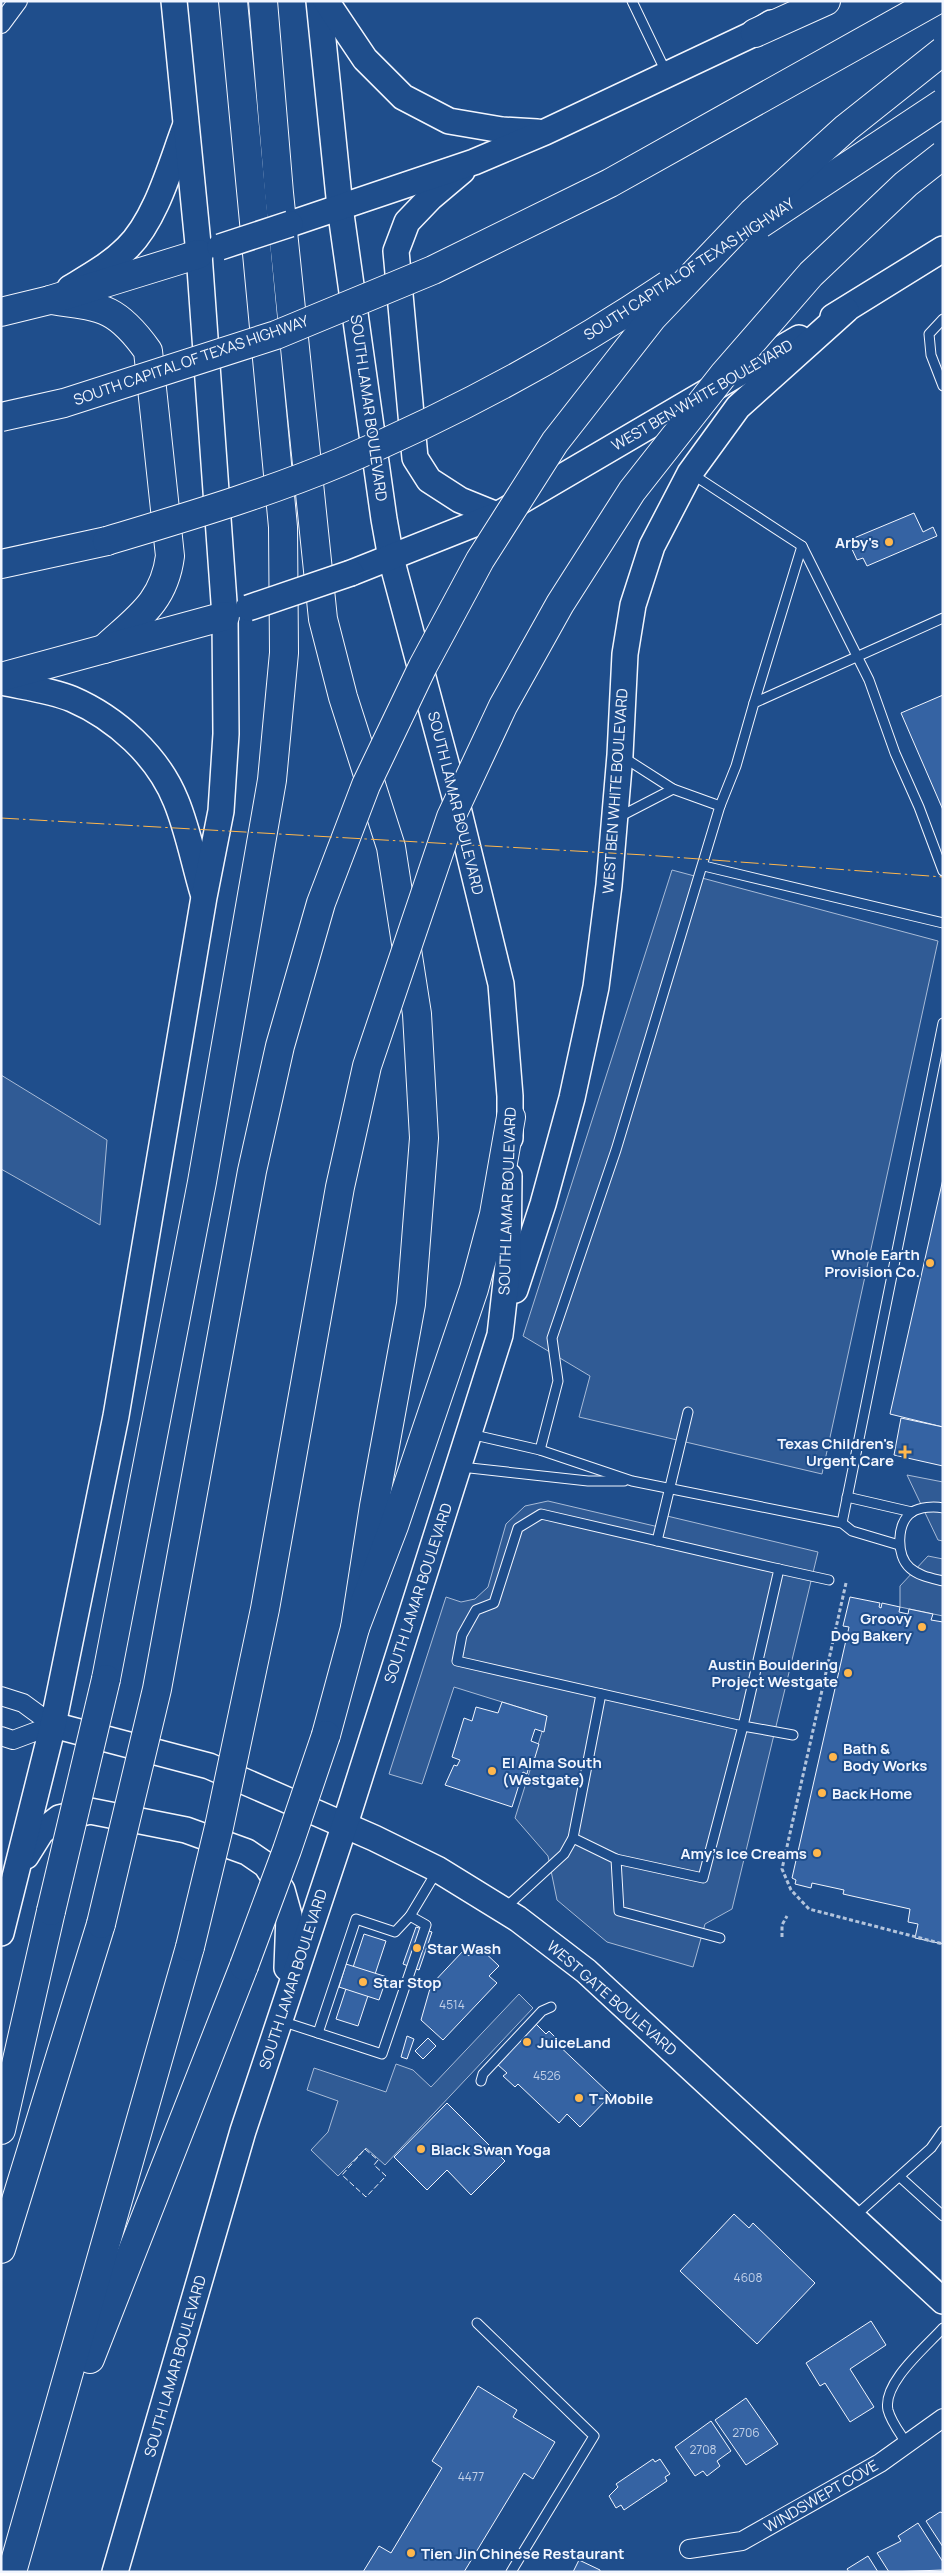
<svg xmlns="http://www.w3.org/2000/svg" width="944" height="2573" font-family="Manrope,sans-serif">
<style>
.built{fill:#305b95;stroke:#a8bbd7}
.building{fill:#3563a3;stroke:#f2f6ff}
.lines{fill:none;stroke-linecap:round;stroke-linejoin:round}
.lane-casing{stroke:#f2f6ff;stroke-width:11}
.street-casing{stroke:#f2f6ff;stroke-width:20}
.secondary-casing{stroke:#f2f6ff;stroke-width:28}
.highway-casing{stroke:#f2f6ff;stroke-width:30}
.path{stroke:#b3c4dc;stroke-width:3;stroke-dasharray:4 2.5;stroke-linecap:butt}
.lane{stroke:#1f4e8c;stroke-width:9}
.street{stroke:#1f4e8c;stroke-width:18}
.secondary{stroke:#1f4e8c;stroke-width:25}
.highway{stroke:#1f4e8c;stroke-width:28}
.secondary-bridge-casing{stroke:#f2f6ff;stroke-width:28;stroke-linecap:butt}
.highway-bridge-casing{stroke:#f2f6ff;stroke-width:30;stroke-linecap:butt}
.secondary-bridge{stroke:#1f4e8c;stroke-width:25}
.highway-bridge{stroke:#1f4e8c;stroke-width:28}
.fence{stroke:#f2f6ff;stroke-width:1;stroke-dasharray:6 2.5;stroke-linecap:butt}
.power{stroke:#ffb74d;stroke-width:1;stroke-dasharray:18 4 2.5 4;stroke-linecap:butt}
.poi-dot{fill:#ffb74d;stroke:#1f4e8c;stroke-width:2}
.labels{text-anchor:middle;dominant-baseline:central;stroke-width:4;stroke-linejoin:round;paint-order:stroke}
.number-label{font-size:12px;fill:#c3d1e8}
.street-label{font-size:15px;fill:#f2f6ff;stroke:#1f4e8c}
.poi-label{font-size:15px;font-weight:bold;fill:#f2f6ff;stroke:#1f4e8c;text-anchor:start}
</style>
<rect width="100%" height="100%" fill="#1f4e8c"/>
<g class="built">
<polygon points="672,870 938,941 822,1474 579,1417 590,1376 523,1336"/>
<polygon points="1,1075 107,1140 100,1225 1,1169"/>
<polygon points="907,1475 943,1482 943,1541 938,1540"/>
<polygon points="548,1501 663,1528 667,1516 818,1552 732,1909 705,1924 693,1967 607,1942 557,1900 548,1856 515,1818 547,1716 454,1687 422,1784 389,1774 446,1597 461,1602 475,1599 488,1587 506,1524 525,1506"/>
<polygon points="928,1556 943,1559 943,1616 900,1607 900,1586"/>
<polygon points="519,1994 533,2008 385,2165 366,2148 338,2176 311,2150 328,2132 338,2101 307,2090 314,2068 386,2092 396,2064 413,2070 431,2087"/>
</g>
<g class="building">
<polygon points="914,513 923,532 933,527 937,536 867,566 863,558 857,560 851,547 857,545 854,538"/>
<polygon points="943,695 943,810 901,713"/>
<polygon points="943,1179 943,1427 890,1414"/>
<polygon points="901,1418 943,1427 943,1466 894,1455"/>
<polygon points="850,1597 880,1603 879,1607 881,1608 882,1603 900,1607 899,1612 908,1614 909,1609 933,1614 931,1620 943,1622 943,1944 915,1938 918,1924 908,1922 910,1909 843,1894 844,1890 812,1883 811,1888 795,1884 796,1880 792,1878 849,1627 843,1626"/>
<polygon points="502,1702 547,1716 544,1732 535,1729 531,1741 539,1744 532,1767 529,1766 527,1774 523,1772 512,1807 445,1785 454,1765 457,1766 460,1760 452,1757 464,1718 472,1721 476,1707 498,1713"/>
<polygon points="416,1927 432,1932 419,1970 403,1964"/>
<polygon points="364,1934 386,1941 358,2026 336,2019"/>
<polygon points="478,1946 499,1966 489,1976 497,1983 443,2040 421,2020 431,1985 463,1951 469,1956"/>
<polygon points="346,1964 387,1977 379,2000 339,1987"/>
<polygon points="536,2024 546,2034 549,2031 556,2038 553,2040 611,2095 580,2127 567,2114 559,2123 518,2084 515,2087 503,2076 507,2073 497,2064"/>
<polygon points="407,2036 414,2039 407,2059 401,2057"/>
<polygon points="428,2038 436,2046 423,2059 415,2051"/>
<polygon points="447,2103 505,2161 471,2195 447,2170 427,2190 394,2157"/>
<polygon points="734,2214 749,2228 753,2223 815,2283 757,2344 680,2271"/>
<polygon points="871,2321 886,2345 850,2369 874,2407 850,2422 825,2383 820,2386 806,2363"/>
<polygon points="478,2386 517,2410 513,2417 555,2442 533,2479 524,2473 464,2572 363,2572 379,2546 391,2553 442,2468 432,2461"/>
<polygon points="746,2398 778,2444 746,2465 715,2420"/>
<polygon points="711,2421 731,2451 717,2461 720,2466 707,2476 703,2471 695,2476 675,2447"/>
<polygon points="653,2459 655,2462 660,2459 670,2474 665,2477 667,2481 624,2510 621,2505 616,2508 609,2496 618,2487 616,2484"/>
<polygon points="940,2512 943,2513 943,2547 926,2521"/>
<polygon points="918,2523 943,2562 943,2570 889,2572 877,2553 901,2541 898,2536"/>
<polygon points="868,2556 878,2572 849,2572 847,2569"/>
<polygon points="579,2560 600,2570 600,2572 573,2572"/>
</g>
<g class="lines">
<g class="lane-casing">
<g id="lane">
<polyline points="632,1 666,72"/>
<polyline points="943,319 929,334 931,355 943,386"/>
<polyline points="692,474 802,546 869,680 895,753 919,807 943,871"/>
<polyline points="754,703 802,546"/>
<polyline points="623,757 673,789 720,806"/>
<polyline points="617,818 673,789"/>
<polyline points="704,866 943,923"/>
<polyline points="470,1434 540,1450 632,1481 842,1523 852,1531 899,1545"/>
<polyline points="540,1450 558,1381 552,1338 616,1150 720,806 736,766 754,703 943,618"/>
<polyline points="461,1467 588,1481 624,1481"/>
<polyline points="847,1497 912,1512"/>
<path d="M943 1508C934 1506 920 1507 912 1512 896 1523 896 1556 910 1568 919 1576 931 1578 943 1581"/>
<polyline points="842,1523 943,1023"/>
<polyline points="657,1541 688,1412"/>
<polyline points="779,1569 829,1580"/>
<polyline points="573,1838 616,1859 619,1911 720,1938"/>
<polyline points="616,1859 703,1878 743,1726 779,1569 541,1514 518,1528 494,1603 476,1610 462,1635 457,1661 743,1726 793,1735"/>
<polyline points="505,1908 564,1854 573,1838 601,1694"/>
<polyline points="281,2021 318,2033 356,1919 395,1932 410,1916 437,1871"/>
<polyline points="318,2033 382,2054 426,1925 410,1916"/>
<polyline points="481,2081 483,2074 542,2011 551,2007"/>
<polyline points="900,2177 943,2216"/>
<polyline points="855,2216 931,2148 943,2131"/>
<polyline points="477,2323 594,2436 511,2572"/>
<path d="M907 2444C900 2433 891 2422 888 2410 882 2383 926 2347 943 2328"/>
</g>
</g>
<g class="street-casing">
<g id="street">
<polyline points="1,24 18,1"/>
<polyline points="1,1696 23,1703 53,1725"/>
<polyline points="1,1736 13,1740 53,1725"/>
<polyline points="689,2549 742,2541 880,2463 943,2418"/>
</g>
</g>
<g class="secondary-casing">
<g id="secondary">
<polyline points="319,1 340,207 384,519 391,558 458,808 501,984 510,1096 510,1138"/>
<polyline points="326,1 365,59 403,97 449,121 502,130 537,132"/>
<polyline points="462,171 430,198 407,222 396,251 415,458 429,480 460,500 497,515"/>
<polyline points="290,224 474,162 545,132 755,33 771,23"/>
<path d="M70 288C90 276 110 265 127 248 156 220 171 164 185 127"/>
<polyline points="833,317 943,249"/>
<polyline points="351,573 497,515 799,338"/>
<path d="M1 682C24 687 50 690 72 699 116 718 158 756 176 801 188 830 194 863 203 893"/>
<polyline points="515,1290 543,1204 572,1098 596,987 609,885 620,755 625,654 633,605 652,546 690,473 738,407 846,310"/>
<polyline points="53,1725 209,1766 374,1838 437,1869 518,1919 586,1971 943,2301"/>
<polyline points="26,1856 41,1832 59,1818 90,1811 186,1830 247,1852 266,1865 282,1890 289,1915 287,1968"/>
<polyline points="1,1933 53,1725 116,1416 204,897 221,811 226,734 225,616 199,254 174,1"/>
<polyline points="115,2572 243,2131 345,1824 500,1335 508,1265 509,1176"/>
</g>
</g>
<g class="highway-casing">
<g id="highway">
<polyline points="263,1 279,193 323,619 343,697 391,847 417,1014 424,1138 411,1304 374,1506 355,1628"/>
<polyline points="755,33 826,1"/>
<path d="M50 300C101 307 116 306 148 351L170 556C164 603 136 619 104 649"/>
<polyline points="1,312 50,300 199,254"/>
<polyline points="1,564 107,541"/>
<polyline points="1,677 225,616"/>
<polyline points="106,1679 202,1182 272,780 284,653 283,527 233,1"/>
<polyline points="326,1735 355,1628 394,1526 474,1289 494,1214 511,1117"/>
<polyline points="1,2130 51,1911"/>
<polyline points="1,2249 101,1924"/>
<polyline points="90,2359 244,1966"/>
<polyline points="12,2572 190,1947"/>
</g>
</g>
<g class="path">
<polyline points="846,1583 782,1869 791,1890 809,1909 943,1944"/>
<polyline points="782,1937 782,1925 787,1916"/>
</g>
<use href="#lane" class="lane"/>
<use href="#street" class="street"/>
<use href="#secondary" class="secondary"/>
<use href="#highway" class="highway"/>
<g class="secondary-bridge-casing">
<g id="secondary-bridge">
<polyline points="220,247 290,224"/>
<polyline points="248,608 351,573"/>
</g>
</g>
<g class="highway-bridge-casing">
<g id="highway-bridge">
<polyline points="760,224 943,103"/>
<polyline points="1,417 64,403 276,335 433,270 610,183 935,1"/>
<path d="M107 541C186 517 265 494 341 462 454 414 565 354 668 285"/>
<polyline points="51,1911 106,1679"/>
<polyline points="101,1924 157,1689 252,1171 280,1046 321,903 366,785 423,666 480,560 555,442 652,318 752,213 846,128 943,51"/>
<polyline points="190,1947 219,1827 265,1609 340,1187 367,1066 451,817 503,706 560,604 632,491 724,374 811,274 906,184 943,155"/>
<polyline points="244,1966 287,1850 326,1735"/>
</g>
</g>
<use href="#secondary-bridge" class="secondary-bridge"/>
<use href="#highway-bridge" class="highway-bridge"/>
<polygon class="fence" points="365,2149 378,2160 374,2165 386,2176 366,2197 342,2175"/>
<polyline class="power" points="1,818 645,855 943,877"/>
</g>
<g class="poi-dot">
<circle cx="889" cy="542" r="5"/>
<circle cx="930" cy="1263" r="5"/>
<path d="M902.5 1444.5h5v5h5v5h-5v5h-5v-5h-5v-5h5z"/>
<circle cx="922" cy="1627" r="5"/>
<circle cx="848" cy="1673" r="5"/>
<circle cx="833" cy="1757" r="5"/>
<circle cx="492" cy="1771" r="5"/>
<circle cx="822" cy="1793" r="5"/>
<circle cx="817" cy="1853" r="5"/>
<circle cx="417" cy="1948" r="5"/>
<circle cx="363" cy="1982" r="5"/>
<circle cx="527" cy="2042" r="5"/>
<circle cx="579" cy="2098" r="5"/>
<circle cx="421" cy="2149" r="5"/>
<circle cx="411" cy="2553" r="5"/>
</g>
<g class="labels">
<g class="number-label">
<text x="452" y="2004">4514</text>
<text x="547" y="2075">4526</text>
<text x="748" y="2277">4608</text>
<text x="746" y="2432">2706</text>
<text x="703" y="2449">2708</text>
<text x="471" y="2476">4477</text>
</g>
<g class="street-label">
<text transform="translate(689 269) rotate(-33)">SOUTH CAPITAL OF TEXAS HIGHWAY</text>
<text transform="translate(191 360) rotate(-19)">SOUTH CAPITAL OF TEXAS HIGHWAY</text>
<text transform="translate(702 395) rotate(-30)">WEST BEN WHITE BOULEVARD</text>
<text transform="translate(369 408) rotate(82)">SOUTH LAMAR BOULEVARD</text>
<text transform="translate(615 791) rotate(-86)">WEST BEN WHITE BOULEVARD</text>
<text transform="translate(456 803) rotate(76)">SOUTH LAMAR BOULEVARD</text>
<text transform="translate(507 1201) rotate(-88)">SOUTH LAMAR BOULEVARD</text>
<text transform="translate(418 1593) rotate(-72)">SOUTH LAMAR BOULEVARD</text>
<text transform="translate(293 1979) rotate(-72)">SOUTH LAMAR BOULEVARD</text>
<text transform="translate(612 1998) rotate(41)">WEST GATE BOULEVARD</text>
<text transform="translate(175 2366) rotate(-74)">SOUTH LAMAR BOULEVARD</text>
<text transform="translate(821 2496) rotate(-30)">WINDSWEPT COVE</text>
</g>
<g class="poi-label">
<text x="879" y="542" text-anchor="end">Arby's</text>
<text x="920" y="1254" text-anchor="end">Whole Earth<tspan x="920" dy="17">Provision Co.</tspan></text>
<text x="894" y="1443" text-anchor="end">Texas Children's<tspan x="894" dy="17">Urgent Care</tspan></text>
<text x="912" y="1618" text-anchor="end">Groovy<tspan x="912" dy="17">Dog Bakery</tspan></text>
<text x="838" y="1664" text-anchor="end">Austin Bouldering<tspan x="838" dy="17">Project Westgate</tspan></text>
<text x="843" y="1748">Bath &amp;<tspan x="843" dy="17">Body Works</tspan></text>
<text x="502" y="1762">El Alma South<tspan x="502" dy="17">(Westgate)</tspan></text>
<text x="832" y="1793">Back Home</text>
<text x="807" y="1853" text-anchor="end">Amy's Ice Creams</text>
<text x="427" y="1948">Star Wash</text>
<text x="373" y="1982">Star Stop</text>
<text x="537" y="2042">JuiceLand</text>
<text x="589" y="2098">T-Mobile</text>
<text x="431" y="2149">Black Swan Yoga</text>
<text x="421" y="2553">Tien Jin Chinese Restaurant</text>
</g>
</g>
<rect width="944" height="2573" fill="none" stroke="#f2f6ff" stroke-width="5"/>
</svg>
